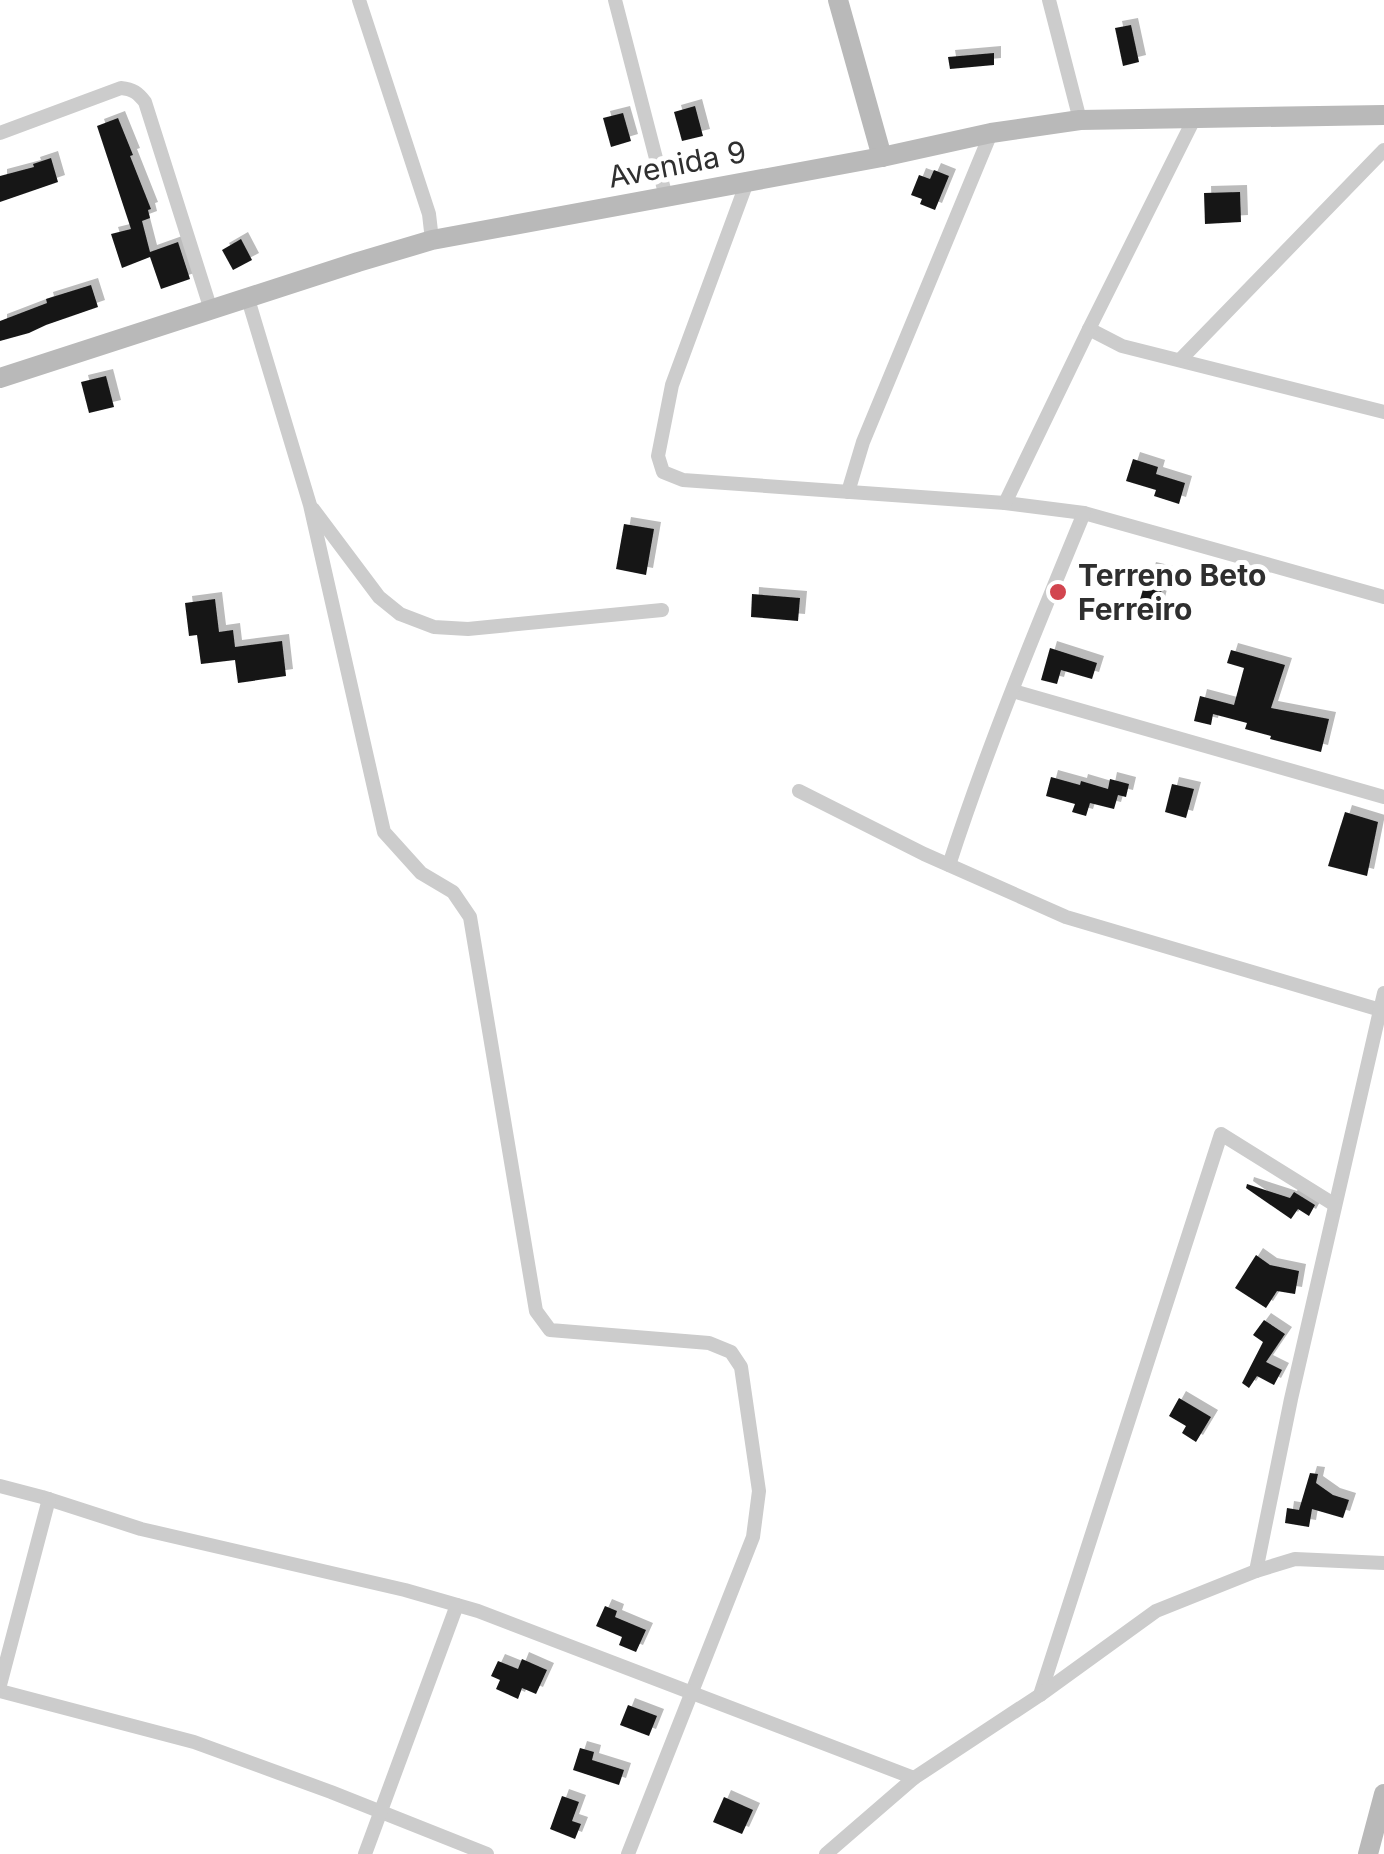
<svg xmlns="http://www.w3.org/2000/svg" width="1384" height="1854" font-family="Inter,sans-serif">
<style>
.building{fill:#161616;filter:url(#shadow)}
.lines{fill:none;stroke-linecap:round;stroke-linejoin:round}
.street{stroke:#ccc;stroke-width:14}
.secondary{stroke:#b9b9b9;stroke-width:20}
.poi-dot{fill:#d2454f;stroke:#fff;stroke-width:4}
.labels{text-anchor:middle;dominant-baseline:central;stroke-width:10;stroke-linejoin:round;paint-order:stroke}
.street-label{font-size:30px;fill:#2f2f2f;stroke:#fff}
.poi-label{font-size:30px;font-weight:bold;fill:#2f2f2f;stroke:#fff;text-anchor:start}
</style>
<defs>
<filter id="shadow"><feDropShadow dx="7" dy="-7" stdDeviation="0" flood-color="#0004"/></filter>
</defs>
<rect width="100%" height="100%" fill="#fff"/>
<g class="building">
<polygon points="1131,25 1139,62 1123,66 1115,28"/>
<polygon points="994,53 994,65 950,69 948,57"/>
<polygon points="695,106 703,136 682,141 674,112"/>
<polygon points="623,113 631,141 611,147 603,118"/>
<polygon points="118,118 133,155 130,156 151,209 148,210 150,218 142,221 150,252 178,242 190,279 161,289 150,257 122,268 111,234 131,229 97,126"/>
<polygon points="51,158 58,182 0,202 0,176 34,167 33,164"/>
<polygon points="934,170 949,176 935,210 920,204 922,199 911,195 919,175 930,179"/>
<polygon points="1240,192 1241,222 1205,224 1204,193"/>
<polygon points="241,239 252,260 233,270 222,250"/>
<polygon points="91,285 98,307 46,325 29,333 0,341 0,321 47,303 46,299"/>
<polygon points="106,376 114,407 89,413 81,382"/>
<polygon points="1133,459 1158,467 1156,474 1185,483 1179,504 1154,496 1156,490 1126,481"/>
<polygon points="624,524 654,529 646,575 616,569"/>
<polygon points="1149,569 1166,573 1157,608 1139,603"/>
<polygon points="752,594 800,598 798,621 751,617"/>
<polygon points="215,599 219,632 233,630 235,647 282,641 286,676 238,683 235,660 201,664 197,635 189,636 185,603"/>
<polygon points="1050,648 1097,663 1092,679 1061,670 1057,684 1041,680"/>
<polygon points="1231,650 1285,665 1271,708 1329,719 1321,752 1270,739 1271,736 1245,729 1247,723 1213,714 1211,725 1194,721 1200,696 1234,705 1244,668 1227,663"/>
<polygon points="1051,777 1080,785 1081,781 1108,789 1110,779 1129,784 1126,797 1118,795 1114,809 1090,803 1086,816 1072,812 1075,804 1046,796"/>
<polygon points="1172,784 1194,789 1186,818 1165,812"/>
<polygon points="1345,812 1378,822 1367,876 1328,866"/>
<polygon points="1247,1184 1290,1198 1294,1192 1315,1205 1309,1216 1298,1209 1291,1219 1246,1188"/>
<polygon points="1256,1255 1270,1265 1299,1271 1295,1294 1277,1291 1266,1308 1235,1288"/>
<polygon points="1264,1320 1285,1334 1266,1362 1282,1370 1274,1385 1257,1376 1249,1388 1242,1383 1263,1342 1253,1335"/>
<polygon points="1179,1398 1211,1417 1196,1442 1182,1433 1186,1426 1169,1416"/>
<polygon points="1310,1473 1318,1474 1316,1483 1333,1495 1349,1500 1343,1518 1312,1509 1309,1527 1285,1523 1287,1508 1299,1510"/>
<polygon points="605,1606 617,1611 615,1617 646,1630 636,1652 619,1645 622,1637 596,1626"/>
<polygon points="522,1659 547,1670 536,1694 522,1688 518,1699 496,1689 500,1680 491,1676 498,1661 518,1669"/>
<polygon points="628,1705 657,1716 649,1736 620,1725"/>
<polygon points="580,1748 594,1752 592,1760 624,1770 619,1785 573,1770"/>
<polygon points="562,1796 579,1802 572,1821 581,1824 575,1839 550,1829"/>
<polygon points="724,1797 753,1810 742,1834 713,1822"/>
</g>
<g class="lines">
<g class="street">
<polyline points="359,0 429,214 432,240"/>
<polyline points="615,0 666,197"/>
<polyline points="1049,0 1080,120"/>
<path d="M0 133 121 88C133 89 138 93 145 102L211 310"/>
<polyline points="747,182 672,385 658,456 663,472 683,480 1005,503 1084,513 1384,597"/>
<polyline points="248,299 310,505 384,832 421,873 453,892 470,917 536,1311 550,1330 709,1343 731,1352 741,1367 759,1491 753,1537 628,1854"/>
<polyline points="1089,329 1122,346 1384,412"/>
<polyline points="1180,360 1384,150"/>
<polyline points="848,492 863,442 991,133"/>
<polyline points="1005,503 1089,329 1195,117"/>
<polyline points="313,509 379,597 400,614 434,627 468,629 662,610"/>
<polyline points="1013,691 1384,797"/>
<polyline points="799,791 924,854 1066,917 1384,1011"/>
<path d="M949 865C988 745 1036 629 1084 513"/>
<polyline points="0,1486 42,1497 141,1529 405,1590 478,1611 914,1778"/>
<polyline points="1256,1571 1291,1399 1384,993"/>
<polyline points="0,1685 49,1499"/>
<polyline points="0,1691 194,1742 331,1792 487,1854"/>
<polyline points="1040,1695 1221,1134 1335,1205"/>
<polyline points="365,1854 457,1605"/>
<polyline points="826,1854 914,1778 1040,1695 1156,1611 1256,1571 1295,1559 1384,1563"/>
</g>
<g class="secondary">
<polyline points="838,0 882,157"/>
<polyline points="0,378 358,262 432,240 882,157 991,133 1080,120 1384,115"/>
<polyline points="1368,1854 1384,1794"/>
</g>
</g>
<circle class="poi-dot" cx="1058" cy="592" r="10"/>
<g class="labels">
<g class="street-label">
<text transform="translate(677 164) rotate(-11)">Avenida 9</text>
</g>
<g class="poi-label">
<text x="1078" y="575">Terreno Beto<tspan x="1078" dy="34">Ferreiro</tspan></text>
</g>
</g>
</svg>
